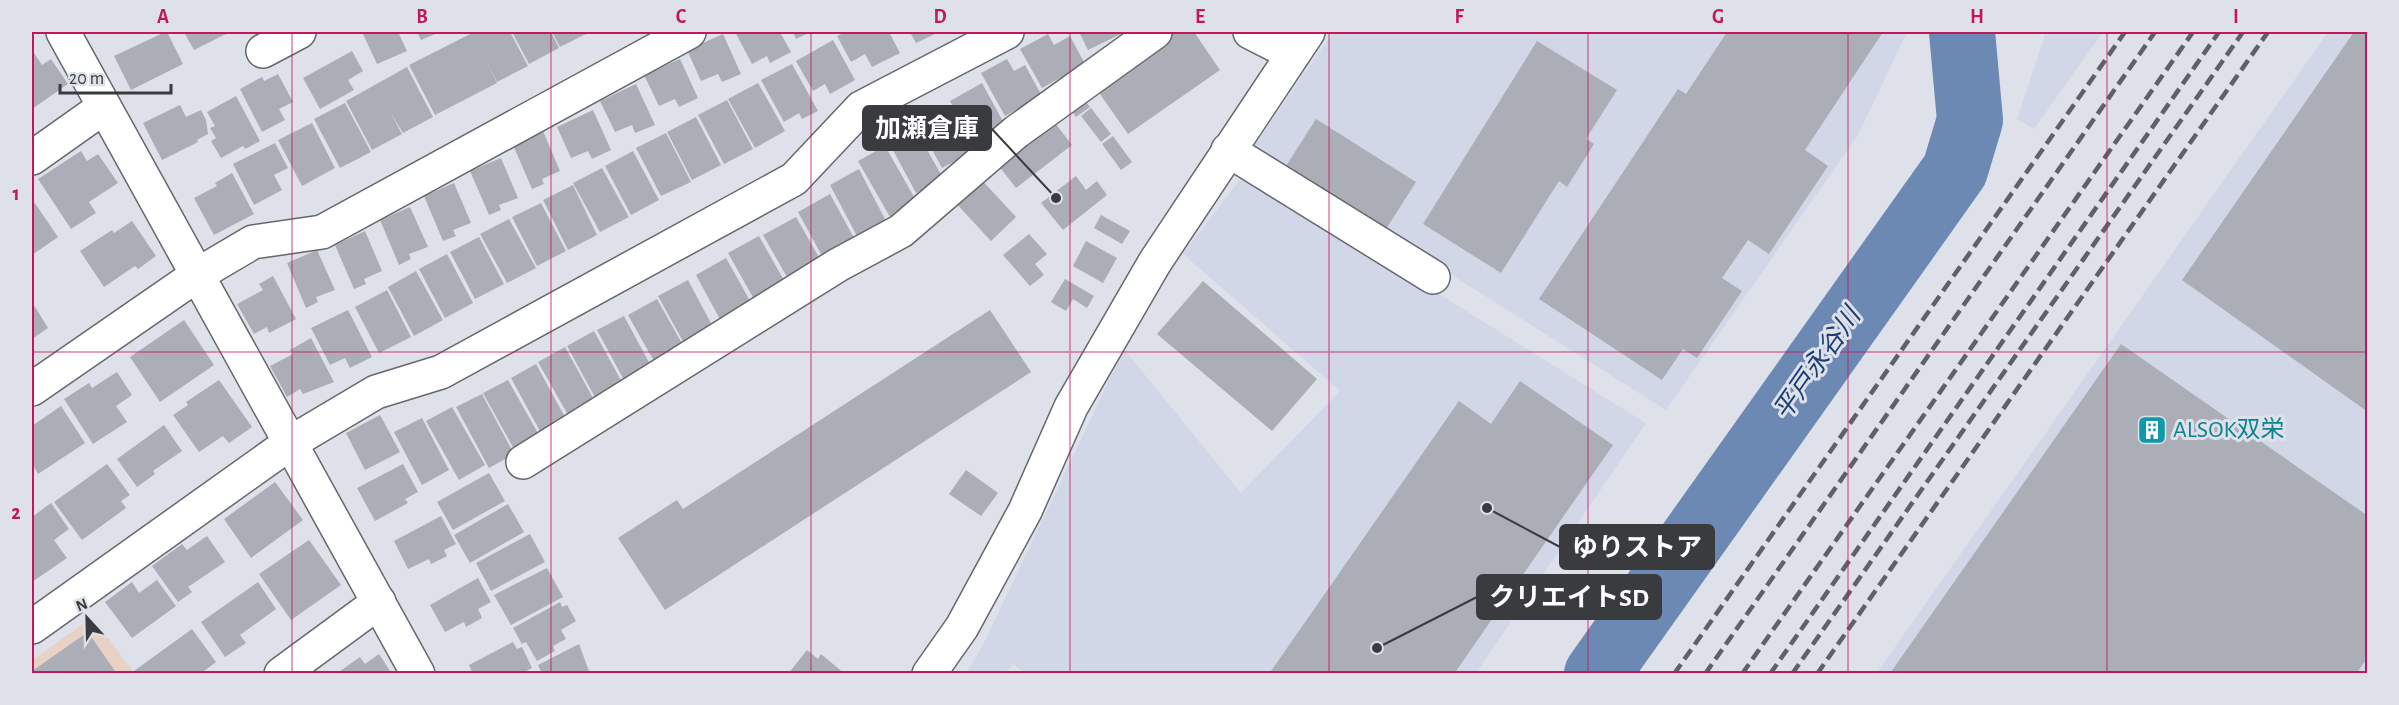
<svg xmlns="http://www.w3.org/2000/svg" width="2399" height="705" font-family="'Alegreya Sans','Noto Sans JP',sans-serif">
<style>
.built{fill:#d2d7e7}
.education{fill:#e8d2c5}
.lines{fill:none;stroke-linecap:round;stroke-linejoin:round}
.river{stroke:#6c89b3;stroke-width:66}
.building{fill:#abaeb7}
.minor-casing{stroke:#65676f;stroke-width:36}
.minor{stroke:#fff;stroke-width:33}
.rail{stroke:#5f6166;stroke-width:4.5;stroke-dasharray:12 6;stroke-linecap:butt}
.grid{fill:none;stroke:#c2185b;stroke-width:1.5;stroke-opacity:0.55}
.labels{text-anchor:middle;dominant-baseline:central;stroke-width:6;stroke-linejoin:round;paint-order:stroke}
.culture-label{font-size:24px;fill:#0d838f;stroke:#dee1ea;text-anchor:start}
.water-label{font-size:26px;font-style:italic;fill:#193f75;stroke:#dee1ea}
.leader{fill:none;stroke:#393b3e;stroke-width:2}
.callout-dot{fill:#393b3e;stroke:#dee1ea;stroke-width:2}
.callout{fill:#393b3e;stroke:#393b3e;stroke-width:2}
.callout-label{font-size:26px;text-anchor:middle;font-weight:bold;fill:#fff}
.neatline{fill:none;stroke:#c2185b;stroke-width:2}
.grid-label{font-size:20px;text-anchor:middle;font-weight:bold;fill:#c2185b}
</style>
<rect width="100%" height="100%" fill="#dee1ea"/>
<g class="built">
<polygon points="1333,32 1907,32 1858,135 1666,410 1252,149"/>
<polygon points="2046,32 2103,32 2034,129 2017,119"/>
<polygon points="2328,32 2367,32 2367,673 1876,674"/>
<polygon points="1245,173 1646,423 1476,673 1025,674 1014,664 1004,673 966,674 983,645 1124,349 1241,493 1340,391 1183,254"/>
</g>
<polygon class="education" points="93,617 134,673 32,673 32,660"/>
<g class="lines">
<polyline class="river" points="1597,674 1955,170 1970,120 1962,32"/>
</g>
<g class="building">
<polygon points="165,32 167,32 183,64 131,90 114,56"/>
<polygon points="184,32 224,32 226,34 194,50"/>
<polygon points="362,32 398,32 407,51 377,64"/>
<polygon points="417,32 440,32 421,40"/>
<polygon points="474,32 510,32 528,66 497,82 486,60 497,83 435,115 409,65"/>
<polygon points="512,32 551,32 559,48 529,64"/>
<polygon points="552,32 590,32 560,47"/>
<polygon points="735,32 780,32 791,52 770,63 767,56 752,64"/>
<polygon points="793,32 810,32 796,39"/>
<polygon points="846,32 889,32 900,53 872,67 865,54 851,62 837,36"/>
<polygon points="910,32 939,32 916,43"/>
<polygon points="1079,32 1125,32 1088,50"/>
<polygon points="1175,32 1194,32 1220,70 1128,134 1095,87"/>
<polygon points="1727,32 1883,32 1805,150 1828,166 1769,254 1748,240 1722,278 1742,291 1697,358 1683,349 1662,380 1539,299 1678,89 1686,94"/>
<polygon points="2354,32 2368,32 2368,412 2182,280"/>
<polygon points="723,34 741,74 722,82 718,74 701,81 687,50"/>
<polygon points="1048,34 1054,45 1070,36 1085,64 1042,88 1020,49"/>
<polygon points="833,40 855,80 830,94 825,84 813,91 796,61"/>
<polygon points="1537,41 1617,90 1586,139 1594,144 1567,187 1559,181 1501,273 1423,224"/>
<polygon points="352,51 363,71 348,80 354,90 320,109 303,78"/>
<polygon points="34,53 42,65 51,59 68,84 32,109"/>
<polygon points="680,59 698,98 679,107 675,99 659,106 644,75"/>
<polygon points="1007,59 1014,71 1025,65 1042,96 1005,116 981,73"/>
<polygon points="792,64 818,111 802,119 799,113 784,122 761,80"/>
<polygon points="407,67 433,117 403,133 390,112 402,134 372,150 346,101"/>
<polygon points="278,74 293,102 279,109 285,120 262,132 240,89 262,77 264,81"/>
<polygon points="758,83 785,131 755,148 728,99"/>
<polygon points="982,83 1006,127 973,144 950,101"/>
<polygon points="636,84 655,125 635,133 632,125 615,132 600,101"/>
<polygon points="236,96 260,141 245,149 243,146 221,158 211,141 216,138 210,128 215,126 207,112"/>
<polygon points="1082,97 1090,107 1076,117 1068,107"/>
<polygon points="727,100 753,149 724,164 698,115"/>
<polygon points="345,103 371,152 340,168 314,119"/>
<polygon points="180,105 186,117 201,110 206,120 208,134 197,140 198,142 162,160 143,123"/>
<polygon points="947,105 972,152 942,168 917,122"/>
<polygon points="1091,108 1111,134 1101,142 1081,116"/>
<polygon points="593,110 611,150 592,159 588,151 571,158 557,127"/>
<polygon points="696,117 721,165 692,180 667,132"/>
<polygon points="1051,118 1072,145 1016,188 995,161"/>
<polygon points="1316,119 1416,182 1386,229 1286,166"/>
<polygon points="312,123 335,168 302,186 278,140"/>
<polygon points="912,123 943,178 916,193 886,137"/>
<polygon points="543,131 560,171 542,179 544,184 532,189 513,145"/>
<polygon points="666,133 691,182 661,196 636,148"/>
<polygon points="1113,136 1132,162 1121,170 1102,144"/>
<polygon points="275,143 288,168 274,175 282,190 254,205 233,164"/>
<polygon points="885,146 917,202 890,217 858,161"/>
<polygon points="81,151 87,161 98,154 118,183 89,202 96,213 71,229 38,179"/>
<polygon points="633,151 659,200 631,215 605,166"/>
<polygon points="501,158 518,198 499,205 501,210 489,215 470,171"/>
<polygon points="602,168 629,217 600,232 573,183"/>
<polygon points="859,169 887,223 858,238 830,185"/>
<polygon points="232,173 254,214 214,235 194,198 217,186 215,183"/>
<polygon points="1076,176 1086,190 1097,181 1107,195 1063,230 1041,203"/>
<polygon points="979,177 1016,217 991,241 953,200"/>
<polygon points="454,183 471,223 453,230 456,236 443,241 424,196"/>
<polygon points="573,185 597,235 568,250 543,200"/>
<polygon points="830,194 854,238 822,256 798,212"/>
<polygon points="32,199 58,237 32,255"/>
<polygon points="541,203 566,251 537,266 512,217"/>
<polygon points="410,207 428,247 409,254 411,259 399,265 380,220"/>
<polygon points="1101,215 1130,231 1122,244 1094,228"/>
<polygon points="796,217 820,259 787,277 763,235"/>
<polygon points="509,219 536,268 507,283 480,234"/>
<polygon points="132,221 156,256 138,269 135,266 104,287 80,251 112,230 114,233"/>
<polygon points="365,231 382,271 364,279 366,284 354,289 335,245"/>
<polygon points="1029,234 1047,254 1035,264 1044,275 1030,286 1003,255"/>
<polygon points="759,236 786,284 755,301 728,253"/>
<polygon points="479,237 504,284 475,299 450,252"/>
<polygon points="1086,241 1117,258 1103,283 1073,266"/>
<polygon points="317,250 335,290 316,297 318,302 306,308 287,263"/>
<polygon points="447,254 473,303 445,318 419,269"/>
<polygon points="726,258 753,306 722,323 696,275"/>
<polygon points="416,271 443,320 414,336 388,287"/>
<polygon points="273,276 296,319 269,333 267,327 254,334 237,304 263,290 259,284"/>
<polygon points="1065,279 1094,296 1087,308 1073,299 1066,311 1051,302"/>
<polygon points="688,280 714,329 685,345 658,296"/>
<polygon points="1203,281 1317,379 1272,431 1157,334"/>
<polygon points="387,290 411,337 379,353 355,307"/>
<polygon points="657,299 684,347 655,363 628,315"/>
<polygon points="32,302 48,328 32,339"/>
<polygon points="348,310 372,357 350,368 345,358 330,365 311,328"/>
<polygon points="990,310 1031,372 665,610 618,538 677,500 683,509"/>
<polygon points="624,316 652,368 625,382 597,330"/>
<polygon points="184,320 214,365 160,402 130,357"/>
<polygon points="594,331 623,384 596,399 567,346"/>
<polygon points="311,338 334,382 303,394 300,389 287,397 270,366 293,354 290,350"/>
<polygon points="2121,344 2368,516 2368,657 2356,674 1891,672"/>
<polygon points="565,347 594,400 568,415 538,362"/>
<polygon points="536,364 566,419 541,433 511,378"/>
<polygon points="117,372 132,395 116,406 127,422 93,444 64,399 89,383 92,388"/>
<polygon points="219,380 252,427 229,443 223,436 199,452 173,415 188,405 186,402"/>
<polygon points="508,380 539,435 514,449 483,393"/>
<polygon points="1520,381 1613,445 1454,674 1269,674 1459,401 1491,424"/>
<polygon points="482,394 514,454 489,468 456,407"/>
<polygon points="61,406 85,443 38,474 32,463 32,426"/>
<polygon points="452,407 485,465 459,480 426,421"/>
<polygon points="380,415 400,452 365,470 346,433"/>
<polygon points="422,418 449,470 422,485 394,432"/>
<polygon points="164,425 182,451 153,471 155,474 137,487 117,459"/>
<polygon points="107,464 130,495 121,501 126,508 82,540 54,502"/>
<polygon points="403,464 418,492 405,499 408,503 375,521 357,488"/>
<polygon points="966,470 998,493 981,516 949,494"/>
<polygon points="489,473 505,501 453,530 437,502"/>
<polygon points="275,482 303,520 251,558 224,519"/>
<polygon points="51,503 69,529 54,540 67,558 32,582 32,517"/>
<polygon points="508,504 524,532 470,563 454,535"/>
<polygon points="441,516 456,544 444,550 447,556 431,564 429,559 408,569 394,541"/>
<polygon points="530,534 545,562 491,591 476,563"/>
<polygon points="207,536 225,562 188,587 192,592 178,602 152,566 182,544 187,550"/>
<polygon points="309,540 341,585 291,620 259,574"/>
<polygon points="547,568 563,597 511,625 494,595"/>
<polygon points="478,578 491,602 478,609 482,618 466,627 464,622 445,632 430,605"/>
<polygon points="157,580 176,606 132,638 105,602 132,582 139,593"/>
<polygon points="258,582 276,609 240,635 246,643 225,657 201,622"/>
<polygon points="560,602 562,607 567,605 576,621 561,630 566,639 553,646 555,651 537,661 526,642 522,644 513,628"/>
<polygon points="192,629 216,662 200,674 136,674 134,671"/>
<polygon points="88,632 117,674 32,674 32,671"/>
<polygon points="513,642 517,649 522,647 532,668 521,674 473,674 469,665"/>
<polygon points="579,644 590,674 542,674 538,665"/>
<polygon points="807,650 818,659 821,654 845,674 788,674"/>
<polygon points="379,654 392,674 336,674 360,657 365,664"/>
</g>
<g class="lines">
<g class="minor-casing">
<g id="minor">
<polyline points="63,32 418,674"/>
<polyline points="1250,32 1293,54"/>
<polyline points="263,51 299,32"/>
<polyline points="1228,150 1433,277"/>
<polyline points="32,158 104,107"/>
<polyline points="32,389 197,275 253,242 322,232 689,32"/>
<polyline points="523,462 838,265 901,231 1016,132 1155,32"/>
<polyline points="32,627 290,443 376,392 441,372 794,179 861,108 1007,32"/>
<polyline points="281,674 379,602"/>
<polyline points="929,674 962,627 1025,511 1071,407 1155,262 1308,32"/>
</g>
</g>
<use href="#minor" class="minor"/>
<g class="rail">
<polyline points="1674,674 2125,32"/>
<polyline points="1705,674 2155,32"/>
<polyline points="1742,674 2193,32"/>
<polyline points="1770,674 2219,32"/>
<polyline points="1792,674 2243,32"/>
<polyline points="1817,674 2268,32"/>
</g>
</g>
<path class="grid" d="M292 32V674M551 32V674M811 32V674M1070 32V674M1329 32V674M1588 32V674M1848 32V674M2107 32V674M32 352H2368"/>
<defs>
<g id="building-square" transform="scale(1.5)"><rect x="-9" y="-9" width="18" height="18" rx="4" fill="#0f9aa8" stroke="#dee1ea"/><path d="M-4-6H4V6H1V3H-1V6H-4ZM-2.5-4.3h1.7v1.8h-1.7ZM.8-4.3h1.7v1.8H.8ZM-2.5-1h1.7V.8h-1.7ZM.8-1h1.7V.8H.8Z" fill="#fff"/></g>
</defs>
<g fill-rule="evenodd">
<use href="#building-square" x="2152" y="430"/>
</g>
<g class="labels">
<g class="culture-label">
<text x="2173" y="430">ALSOK双栄</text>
</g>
<g class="water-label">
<text transform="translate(1817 364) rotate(-55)">平戸永谷川</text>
</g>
</g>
<path class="leader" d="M1056 198L991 128M1487 508L1560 547M1377 648L1477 597"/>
<g class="callout-dot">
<circle cx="1056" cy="198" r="6"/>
<circle cx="1487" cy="508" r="6"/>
<circle cx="1377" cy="648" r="6"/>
</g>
<g class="callout">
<rect x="863" y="106" width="128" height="44" rx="6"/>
<rect x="1560" y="525" width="154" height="44" rx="6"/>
<rect x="1477" y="575" width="184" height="44" rx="6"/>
</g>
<g class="callout-label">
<text x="927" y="137">加瀬倉庫</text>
<text x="1637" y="556">ゆりストア</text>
<text x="1569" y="606">クリエイトSD</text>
</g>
<rect width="2399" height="705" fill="none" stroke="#dee1ea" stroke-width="66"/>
<g transform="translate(87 618) rotate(338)" stroke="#dee1ea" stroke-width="4.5" paint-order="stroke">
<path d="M0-4.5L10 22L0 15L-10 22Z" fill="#393b3e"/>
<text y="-9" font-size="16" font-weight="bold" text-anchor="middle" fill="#393b3e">N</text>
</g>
<path d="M60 84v9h111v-9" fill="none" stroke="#393b3e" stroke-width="3"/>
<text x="69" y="84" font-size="18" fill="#393b3e" stroke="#dee1ea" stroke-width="4.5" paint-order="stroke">20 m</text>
<rect x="33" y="33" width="2333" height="639" class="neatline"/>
<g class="grid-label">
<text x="163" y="23">A</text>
<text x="422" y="23">B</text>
<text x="681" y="23">C</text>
<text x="940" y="23">D</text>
<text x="1200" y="23">E</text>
<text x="1459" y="23">F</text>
<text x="1718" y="23">G</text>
<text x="1977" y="23">H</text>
<text x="2236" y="23">I</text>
<text x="16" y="200">1</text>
<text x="16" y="519">2</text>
</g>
</svg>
